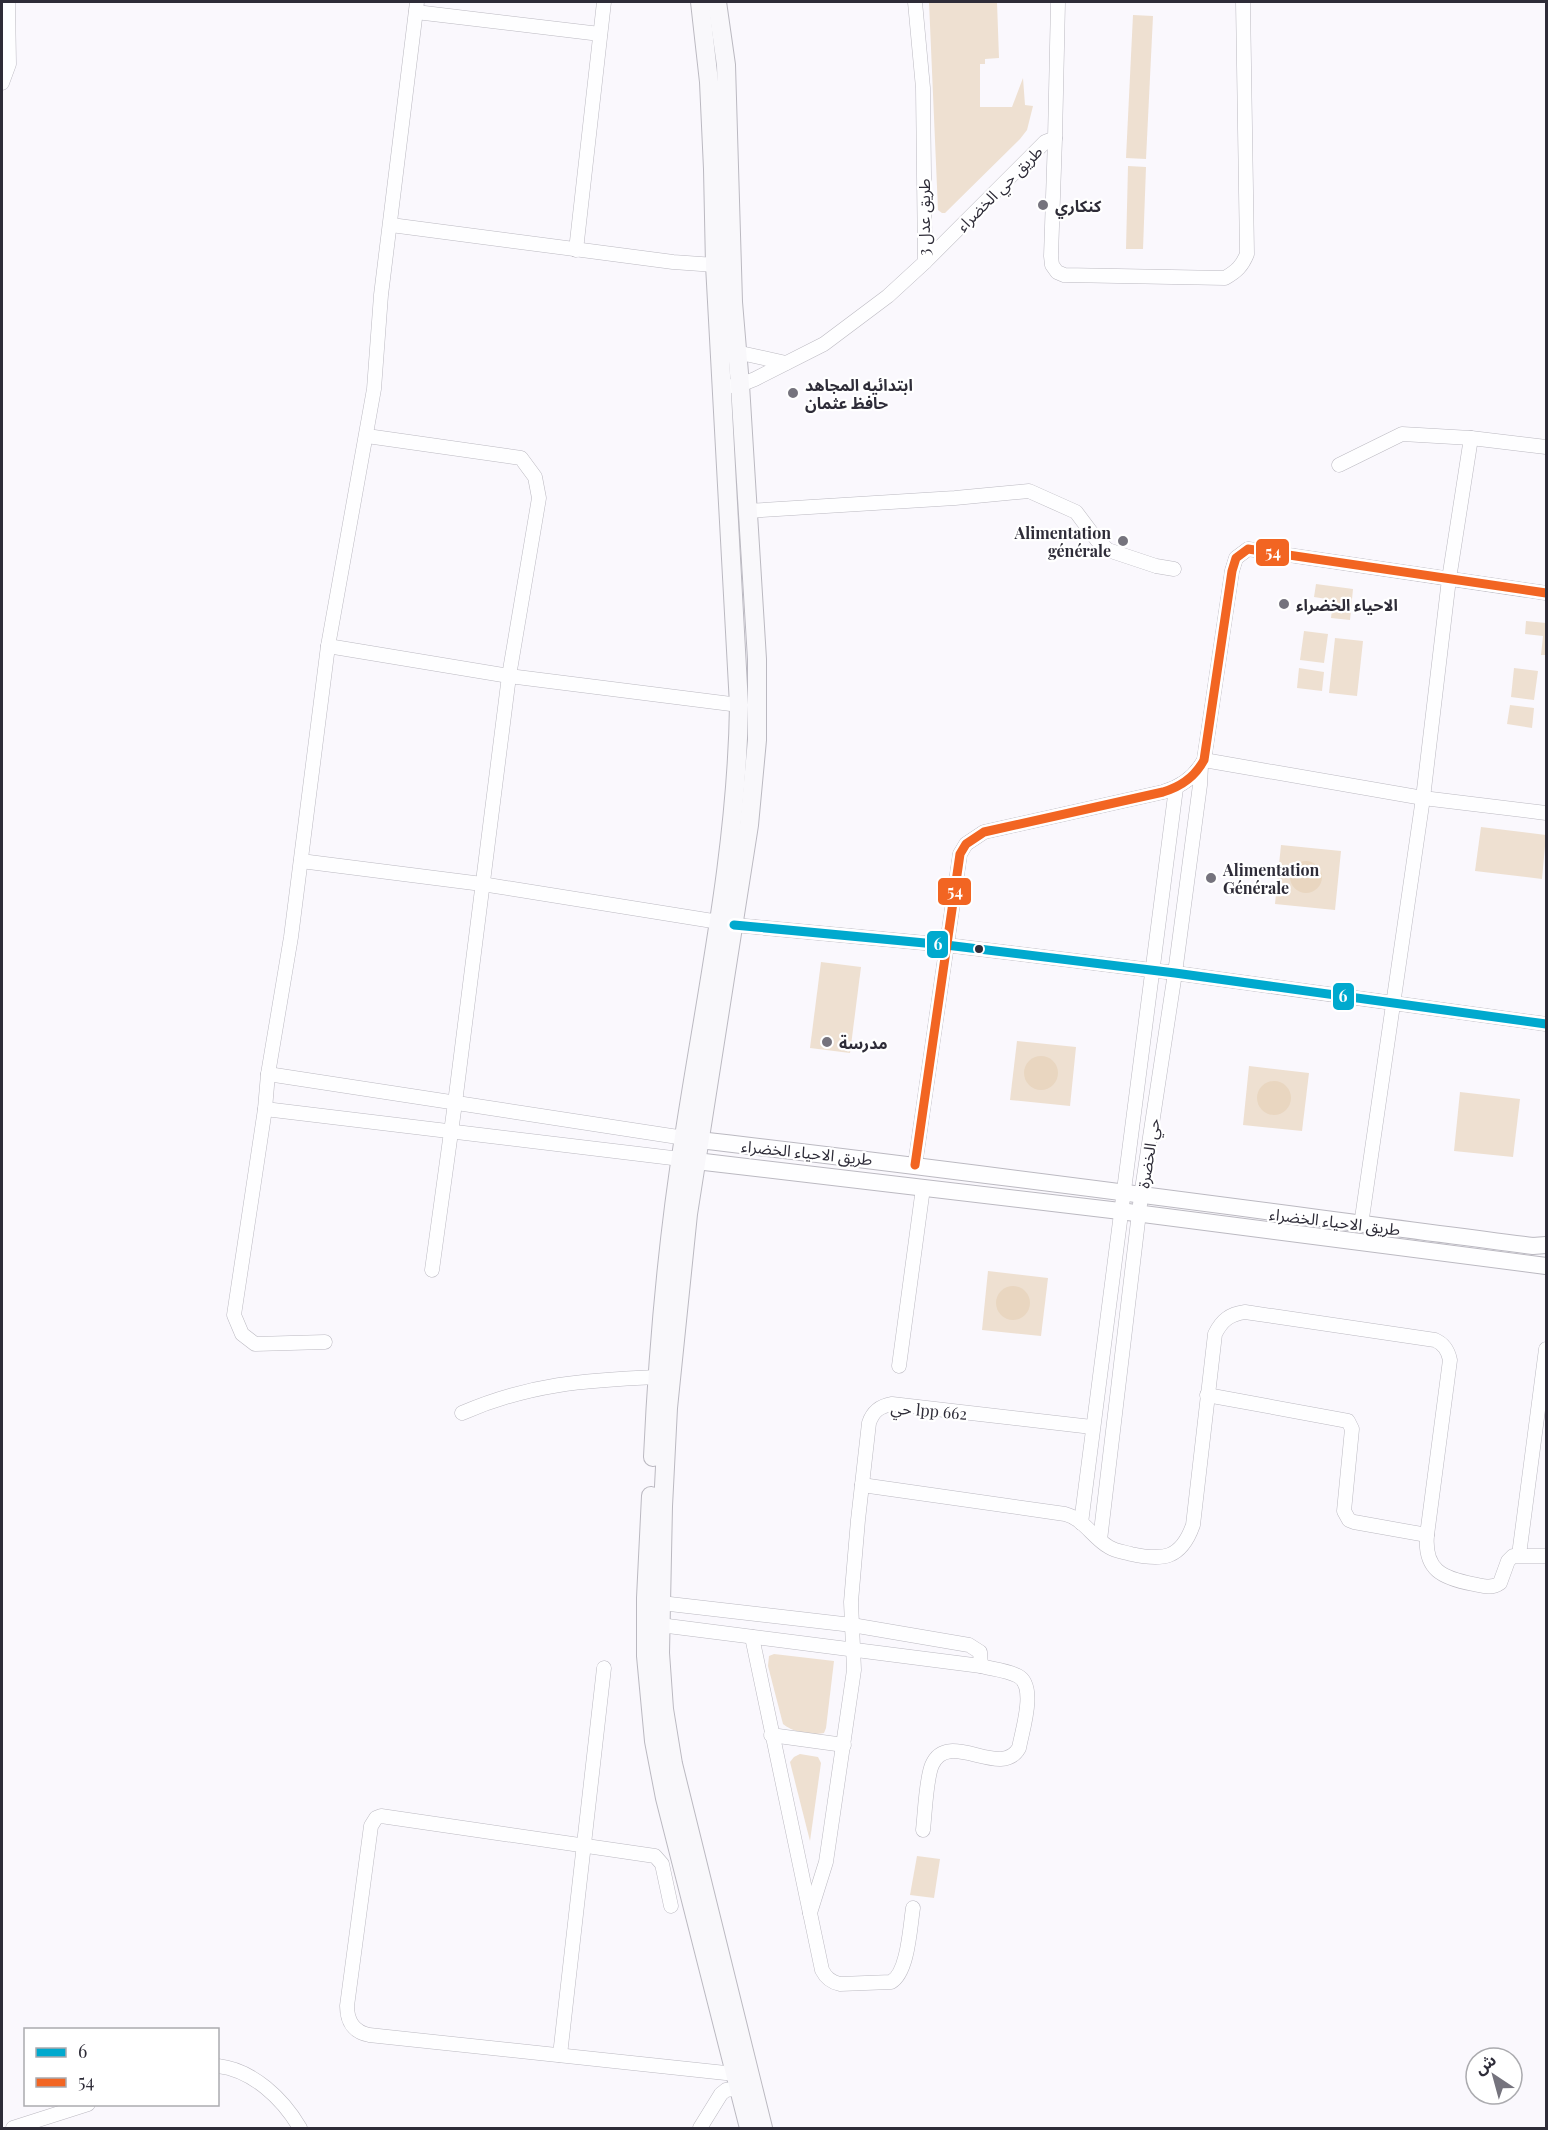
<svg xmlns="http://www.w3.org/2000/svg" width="1548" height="2130" font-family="'Playfair Display','Noto Sans Arabic',serif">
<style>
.green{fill:#eee0d1}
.forest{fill:#e9d6c0}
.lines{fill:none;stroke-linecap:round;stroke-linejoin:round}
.minor-casing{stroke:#bbb9c1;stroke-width:15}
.tertiary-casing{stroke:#bbb9c1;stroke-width:18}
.secondary-casing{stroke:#bbb9c1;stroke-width:20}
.minor{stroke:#fefeff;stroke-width:14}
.tertiary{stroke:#fefeff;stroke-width:16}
.secondary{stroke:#f9f8fb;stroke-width:18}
.bus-1-casing{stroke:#fff;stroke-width:14}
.bus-2-casing{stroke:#fff;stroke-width:14}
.bus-1{stroke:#00a9ce;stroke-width:9}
.bus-2{stroke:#f26522;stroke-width:9}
.poi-dot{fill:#75737d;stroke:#fff;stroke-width:2}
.bus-dot{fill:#2e2c38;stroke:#fff;stroke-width:2}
.labels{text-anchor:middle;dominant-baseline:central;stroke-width:4.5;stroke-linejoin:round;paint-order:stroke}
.street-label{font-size:16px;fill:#2e2c38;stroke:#fff}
.poi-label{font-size:16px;font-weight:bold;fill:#2e2c38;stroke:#fff;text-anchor:start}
.line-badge{stroke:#fff;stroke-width:2}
.badge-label{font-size:16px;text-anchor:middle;font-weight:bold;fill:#fff}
</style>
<rect width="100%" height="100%" fill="#faf8fd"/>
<g class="green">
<polygon points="929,2 997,2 999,58 985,59 985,64 980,64 980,107 1012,107 1023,78 1025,105 1033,106 1027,130 1020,139 945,213 942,213 938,210"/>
<polygon points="1133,15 1153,16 1146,159 1126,158"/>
<polygon points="1128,166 1146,167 1143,249 1126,249"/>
<polygon points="1316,584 1353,589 1350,620 1331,618 1333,600 1314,597"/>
<polygon points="1526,621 1546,623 1546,655 1541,655 1543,636 1525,634"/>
<polygon points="1304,631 1328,634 1324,663 1300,660"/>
<polygon points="1335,638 1363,641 1357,696 1329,693"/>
<polygon points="1299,668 1324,672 1322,691 1297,688"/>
<polygon points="1514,668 1538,671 1534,700 1511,697"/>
<polygon points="1510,705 1534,708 1532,728 1507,724"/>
<polygon points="1481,827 1546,835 1542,879 1475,871"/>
<polygon points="1281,845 1341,851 1335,910 1275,904"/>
<polygon points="821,962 861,967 850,1053 810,1048"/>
<polygon points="1017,1041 1076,1047 1070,1106 1010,1100"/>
<polygon points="1249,1066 1309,1073 1302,1131 1243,1125"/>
<polygon points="1460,1092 1520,1099 1513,1157 1454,1151"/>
<polygon points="988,1271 1048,1278 1041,1336 982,1330"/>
<path d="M774 1654 834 1661 826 1728 824 1733C811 1736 793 1732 783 1724L768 1666 769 1656Z"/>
<polygon points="800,1754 818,1757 821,1763 810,1841 790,1762 794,1757"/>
<polygon points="917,1856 940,1859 934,1898 910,1895"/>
</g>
<g class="forest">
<circle cx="1306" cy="877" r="16"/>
<circle cx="1041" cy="1073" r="17"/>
<circle cx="1274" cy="1098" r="17"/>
<circle cx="1013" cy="1303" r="17"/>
</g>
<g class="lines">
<g class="minor-casing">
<g id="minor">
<polyline points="416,12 600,34"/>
<polyline points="2,83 9,64 8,2"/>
<path d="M1055 138 1051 256 1052 265 1057 272 1064 275 1225 278C1237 271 1242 266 1247 254L1243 2"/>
<polyline points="391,225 673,262 715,265"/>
<polyline points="576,250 604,2"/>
<polyline points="925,262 1045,142 1055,138 1058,2"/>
<polyline points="730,352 736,352 786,363"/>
<polyline points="732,386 740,385 755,379 824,344 888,296 925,262 923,88 915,2"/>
<polyline points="367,436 521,458 535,477 539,498 509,676 455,1103 432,1270"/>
<polyline points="1339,465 1402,434 1471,438 1546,447"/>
<polyline points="747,511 955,498 1029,491 1076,512 1097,540 1108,550 1156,566 1174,569"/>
<polyline points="328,646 509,676 739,705"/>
<polyline points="1204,760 1423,798 1546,813"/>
<polyline points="301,861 482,884 719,922"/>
<polyline points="734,925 946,945 1175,973 1546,1024"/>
<polyline points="268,1074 691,1139"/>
<polyline points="265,1109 689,1160"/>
<path d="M915 1165 960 854 966 844 984 832 1163 792C1180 787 1195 777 1204 760L1232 571 1236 558 1248 549 1546 593"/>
<polyline points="1361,1225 1423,798 1449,579 1471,438"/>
<polyline points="325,1342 255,1344 242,1334 234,1315 265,1109 268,1074 291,937 328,646 374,389 381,295 417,2"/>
<polyline points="899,1366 923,1188"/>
<polyline points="1207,1395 1348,1421 1352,1429 1344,1511 1349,1520 1354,1522 1427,1535"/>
<path d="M462 1413C529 1384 585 1380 657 1377"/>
<path d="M862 1485 1065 1514C1084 1519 1093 1538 1109 1547 1115 1551 1124 1552 1131 1554 1163 1561 1181 1559 1193 1525L1215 1334C1222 1320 1230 1314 1245 1312L1435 1340C1444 1344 1448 1350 1450 1360L1427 1535C1424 1570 1442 1578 1473 1584 1483 1586 1492 1589 1500 1583L1508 1561 1513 1556H1546"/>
<polyline points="1081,1523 1176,788"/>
<polyline points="1100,1540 1141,1196 1175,973 1200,785 1201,766"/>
<polyline points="1519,1555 1546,1349"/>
<polyline points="661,1603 852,1625 969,1645 980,1652 981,1666"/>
<path d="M660 1625 981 1666C992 1669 1007 1670 1018 1676 1037 1686 1022 1731 1019 1748 1001 1780 948 1728 932 1765 926 1779 925 1813 923 1830"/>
<path d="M752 1637 822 1970C826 1978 831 1982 840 1984L891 1982C908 1973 910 1927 913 1908"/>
<polyline points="771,1735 844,1745"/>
<path d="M671 1906 662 1864 655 1856 381 1816 376 1818 371 1826 347 2006C347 2022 354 2032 369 2035L735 2074"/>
<path d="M810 1913 826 1862 854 1670 851 1602 858 1520 869 1423C873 1411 880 1406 892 1404L1092 1427"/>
<polyline points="560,2055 604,1668"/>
<path d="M218 2066C253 2070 283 2099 300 2128"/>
<polyline points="13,2128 88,2104"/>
<polyline points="700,2128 721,2094 726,2090 739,2088"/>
</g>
</g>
<g class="tertiary-casing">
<g id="tertiary">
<path d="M699 1140C978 1172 1255 1210 1533 1246L1546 1245"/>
<polyline points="696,1161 1120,1211 1546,1266"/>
</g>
</g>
<g class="secondary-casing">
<g id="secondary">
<polyline points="717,2 726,65 733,302 740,385 757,659 757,740 749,825 688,1214 668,1408 663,1506 660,1653 664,1709 673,1764 763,2128"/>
<path d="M653 1457C658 1349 667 1243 684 1137 706 993 737 851 739 705L715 265 713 169 709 82 700 2"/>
<polyline points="651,1496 646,1598 646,1656 654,1741 665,1798 749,2128"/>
</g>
</g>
<use href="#minor" class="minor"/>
<use href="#tertiary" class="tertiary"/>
<use href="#secondary" class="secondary"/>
<g class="bus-1-casing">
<polyline id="bus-1" points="734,925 946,945 1175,973 1546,1024"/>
</g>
<g class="bus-2-casing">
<path id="bus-2" d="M915 1165 960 854 966 844 984 832 1163 792C1180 787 1195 777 1204 760L1232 571 1236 558 1248 549 1546 593"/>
</g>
<use href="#bus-1" class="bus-1"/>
<use href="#bus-2" class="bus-2"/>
</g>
<g class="poi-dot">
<circle cx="1043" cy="205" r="6"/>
<circle cx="793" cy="393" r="6"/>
<circle cx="1123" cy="541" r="6"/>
<circle cx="1284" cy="604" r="6"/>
<circle cx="1211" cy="878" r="6"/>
<circle cx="827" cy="1042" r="6"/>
</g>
<circle class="bus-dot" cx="979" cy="949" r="5"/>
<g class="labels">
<g class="street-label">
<text transform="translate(999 188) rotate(-45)">طريق حي الخضراء</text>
<text transform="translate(923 217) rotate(-90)">طريق عدل 3</text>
<text transform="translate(807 1152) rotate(6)">طريق الاحياء الخضراء</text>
<text transform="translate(1148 1153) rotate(-81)">حي الخضرة</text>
<text transform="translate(1335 1221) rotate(7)">طريق الاحياء الخضراء</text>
<text transform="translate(929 1410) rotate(5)">حي lpp 662</text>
</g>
<g class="poi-label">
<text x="1055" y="205">كنكاري</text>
<text x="805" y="384">ابتدائيه المجاهد<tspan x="805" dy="18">حافظ عثمان</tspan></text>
<text x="1111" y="532" text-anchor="end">Alimentation<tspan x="1111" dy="18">générale</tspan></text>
<text x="1296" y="604">الاحياء الخضراء</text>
<text x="1223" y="869">Alimentation<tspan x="1223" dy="18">Générale</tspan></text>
<text x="839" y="1042">مدرسة</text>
</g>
</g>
<g class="line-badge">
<rect x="1255" y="538" width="35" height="29" rx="6" fill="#f26522"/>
<rect x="937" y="877" width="35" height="29" rx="6" fill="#f26522"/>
<rect x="926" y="930" width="23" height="29" rx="6" fill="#00a9ce"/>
<rect x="1332" y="982" width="23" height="29" rx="6" fill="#00a9ce"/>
</g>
<g class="badge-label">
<text x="1273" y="558">54</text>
<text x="955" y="897">54</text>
<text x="938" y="950">6</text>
<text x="1343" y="1002">6</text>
</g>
<rect width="1548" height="2130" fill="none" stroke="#2e2c38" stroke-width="6"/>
<rect x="24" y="2028" width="195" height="78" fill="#ffffff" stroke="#ababaf" stroke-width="1.5"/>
<rect x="36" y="2048" width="30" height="9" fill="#00a9ce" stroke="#ababaf" stroke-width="1.5"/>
<text x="78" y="2058" font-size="18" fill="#2e2c38">6</text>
<rect x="36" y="2078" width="30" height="9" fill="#f26522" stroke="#ababaf" stroke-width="1.5"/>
<text x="78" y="2088" font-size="18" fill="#2e2c38">54</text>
<g transform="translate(1494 2076) rotate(324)"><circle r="28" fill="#ffffff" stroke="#ababaf" stroke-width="1.5"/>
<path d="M0-4.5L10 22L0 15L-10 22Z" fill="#75737d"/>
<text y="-9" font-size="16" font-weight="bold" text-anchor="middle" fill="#2e2c38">ش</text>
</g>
</svg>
